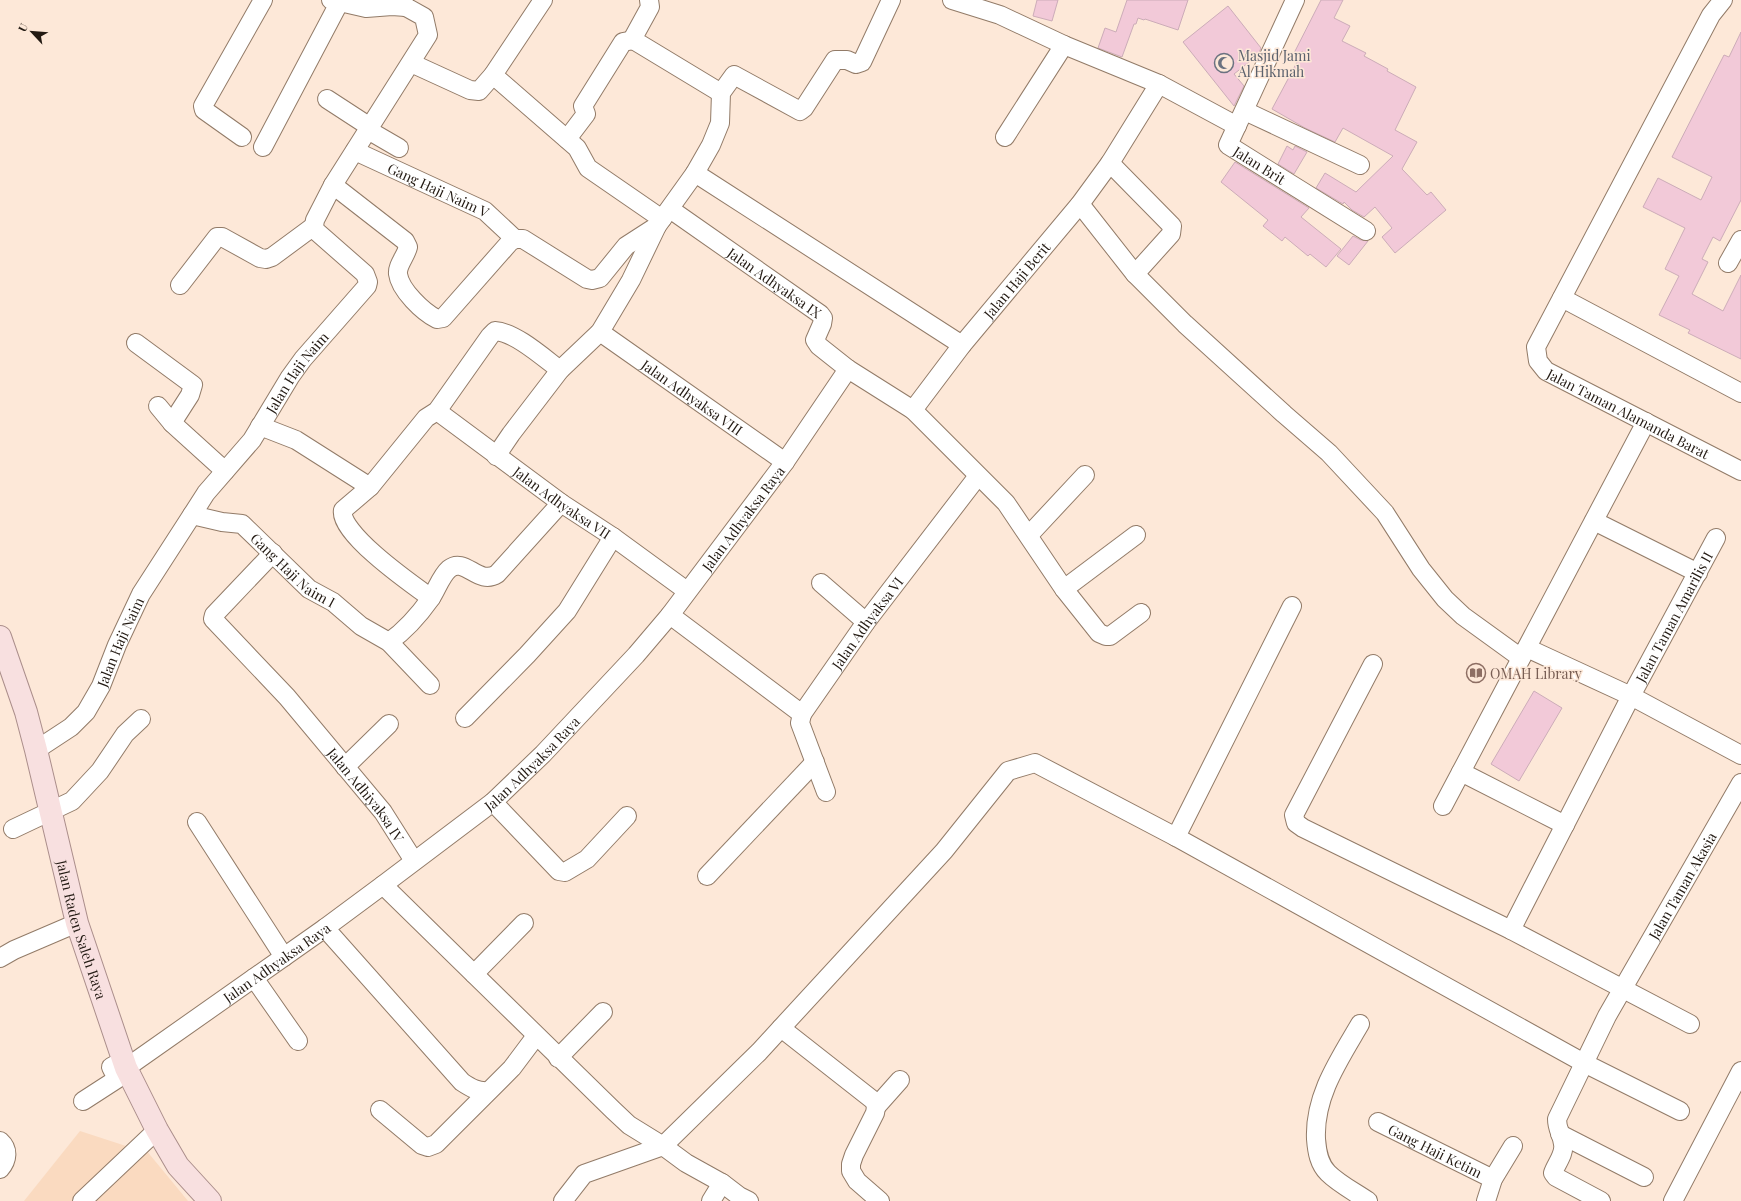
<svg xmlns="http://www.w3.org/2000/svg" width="1741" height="1201" font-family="'Playfair Display',serif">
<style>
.built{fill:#fadac0}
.building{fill:#f2c9d8;stroke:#ccacb8}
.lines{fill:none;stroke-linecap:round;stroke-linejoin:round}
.minor-casing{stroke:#927b68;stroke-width:20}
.major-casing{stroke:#ab8e8b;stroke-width:24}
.minor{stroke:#fff;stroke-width:18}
.major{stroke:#f8e0e0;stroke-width:22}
.labels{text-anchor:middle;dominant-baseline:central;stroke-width:3;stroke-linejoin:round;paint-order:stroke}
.worship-label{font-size:14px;fill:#5b616d;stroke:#fde8d8;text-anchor:start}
.street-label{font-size:14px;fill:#231a13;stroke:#fde8d8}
.education-label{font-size:14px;fill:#785e54;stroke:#fde8d8;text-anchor:start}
</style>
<rect width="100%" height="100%" fill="#fde8d8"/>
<polygon class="built" points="80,1131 126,1146 141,1144 188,1201 24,1201"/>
<g class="building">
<polygon points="1037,0 1058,0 1052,21 1033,16"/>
<polygon points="1127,0 1188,0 1178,30 1145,19 1144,20 1138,18 1136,24 1134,24 1122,57 1098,48 1105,28 1116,32"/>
<polygon points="1321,0 1343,0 1334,18 1350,26 1342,41 1366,53 1364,56 1388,69 1387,71 1416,87 1395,130 1417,142 1402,169 1427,195 1431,192 1446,210 1395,253 1382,237 1392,228 1375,207 1364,217 1352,210 1344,202 1343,204 1316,188 1325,173 1356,192 1393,156 1343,128 1335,142 1305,128 1272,109 1303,51 1290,61"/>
<polygon points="1228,6 1261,48 1258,55 1234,74 1244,86 1234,106 1183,42"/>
<polygon points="1741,32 1741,200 1720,241 1713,237 1702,259 1708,262 1692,294 1723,311 1741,275 1741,359 1688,333 1690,330 1659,315 1679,276 1665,269 1685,228 1643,207 1658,178 1701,200 1712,177 1672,157 1724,55 1729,57"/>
<polygon points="1287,146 1293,150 1295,146 1307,152 1294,174 1278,164"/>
<polygon points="1235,162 1309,208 1301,217 1341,249 1326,267 1310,254 1308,256 1285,237 1282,241 1263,226 1268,220 1221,182"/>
<polygon points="1353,236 1361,240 1368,241 1349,265 1337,256"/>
<polygon points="1534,691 1562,708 1519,781 1491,764"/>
</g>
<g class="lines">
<g class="minor-casing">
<g id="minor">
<polyline points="331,0 366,8 392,6 406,7"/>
<polyline points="649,0 650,7 633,38 635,41 721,93"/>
<polyline points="952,0 1000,15 1064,45 1159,84 1237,126"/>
<path id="s1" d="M1295 0 1228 145 1366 231"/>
<path id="s2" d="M1723 0 1711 15 1536 347 1538 361 1546 371 1741 471"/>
<polyline points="411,63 470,90 479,91 493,75 543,0"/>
<polyline points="493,75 577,148 588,168 662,219"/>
<polyline points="327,99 370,127"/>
<polyline points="1245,111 1360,165"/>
<polyline points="368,130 399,148"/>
<polyline points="242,137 204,110 203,106 263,0"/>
<polyline points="1005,137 1064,45"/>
<polyline points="567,139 586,114 583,106 623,42 634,40"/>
<polyline points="263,147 339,3"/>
<path id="s3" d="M355 151 485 211 515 239"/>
<polyline points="1110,163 1172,226 1171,234 1135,274"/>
<polyline points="695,173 962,345"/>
<path d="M333 185 405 241 408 247C406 256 397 265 398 274 400 290 423 312 437 319L443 318 510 242 515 239H523L587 279 592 280 600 278 626 246 657 226"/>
<polyline points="1080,204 1135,274 1185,324 1284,414 1329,453 1385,513 1421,569 1445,599 1463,616 1521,658"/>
<path id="s4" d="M670 209 820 314 823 318 822 324 815 340 819 346 848 369 913 410 1006 503 1064 589 1099 633 1106 636H1110L1141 613"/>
<polyline points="1728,263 1741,240"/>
<polyline points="180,285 217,237 222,237 260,258 266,259 272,257 314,226"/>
<polyline points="1562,298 1741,393"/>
<path id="s5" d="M600 332 785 462"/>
<polyline points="136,343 193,385 190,395 172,423"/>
<polyline points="158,406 172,423 225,471"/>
<path id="s6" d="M913 410 962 345 1080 204 1110 163 1159 84"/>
<path id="s7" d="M437 411 561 503 613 537 687 591"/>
<polyline points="260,426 296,440 370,487"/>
<polyline points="496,456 511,434 560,370 600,332 631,280 657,226 695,173 711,145 720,123 721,93 734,75 800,111 804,108 835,60 847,60 856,64 862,62 891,0"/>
<path id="s8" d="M192 515 222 522 242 524 309 589 333 602 361 626 389 642 430 685"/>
<polyline points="1594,521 1698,573"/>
<polyline points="1029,535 1085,475"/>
<path id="s9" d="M273 553 214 615 213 619 287 697 383 812 414 861"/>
<polyline points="821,583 866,622"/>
<polyline points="1064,589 1136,535"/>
<path d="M431 598C413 585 338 533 343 510L370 487 426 418 437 411 490 336 495 331C515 332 544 358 560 370"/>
<path id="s10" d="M670 615 802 714 866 622 978 476"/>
<path d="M389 642C406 630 419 615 431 598 437 589 441 576 449 569 465 556 478 586 497 574L561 503"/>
<polyline points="1527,648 1631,696 1741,755"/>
<polyline points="1373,664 1294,815 1296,823 1303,828 1511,930 1690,1024"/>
<polyline points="802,714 800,723 826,792"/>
<polyline points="465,718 527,655 567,611 613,537"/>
<path id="s11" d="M36 750 71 727 86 712 101 686 117 645 141 594 192 515 206 493 252 440 290 377 303 359 367 286 368 282 365 274 316 231 314 226 315 220 333 185 428 35 424 17 406 7 402 0"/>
<polyline points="345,767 389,724"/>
<polyline points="1461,772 1565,825"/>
<polyline points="493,802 559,871 565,872 587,859 627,816"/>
<polyline points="1443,806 1646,422"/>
<polyline points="197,822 284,957"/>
<polyline points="13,829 72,801 100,771 125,734 141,719"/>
<polyline points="1176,837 1292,606"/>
<polyline points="707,876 815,762"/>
<polyline points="383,885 613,1110 629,1125 663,1146 759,1052 781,1028 874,1101 876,1107 875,1113 854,1155 851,1164 851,1171 857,1181 880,1201"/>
<path d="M325 928 462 1082C471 1088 478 1092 488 1091"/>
<path id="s12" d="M1511 930 1631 696 1716 538"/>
<polyline points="0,958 14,950 77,923"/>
<polyline points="474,974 524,923"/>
<polyline points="254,978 298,1041"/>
<path d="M1360 1024C1339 1060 1314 1096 1316 1139 1317 1152 1319 1164 1328 1173 1339 1184 1355 1192 1368 1201"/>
<polyline points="781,1028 944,851 1008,771 1035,763 1176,837 1584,1063 1680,1111"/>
<polyline points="558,1058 603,1012"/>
<path id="s13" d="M126 1068 325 928 383 885 493 802 543 754 636 655 670 615 785 462 848 369"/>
<polyline points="83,1101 117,1079 111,1067 124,1060"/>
<polyline points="876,1107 900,1080"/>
<polyline points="380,1110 422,1145 428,1147 436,1144 512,1068 536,1036"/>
<path id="s14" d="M1378 1122 1493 1179"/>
<polyline points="1560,1134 1644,1177"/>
<path d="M0 1141C9 1149 8 1160 0 1169"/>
<polyline points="82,1201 157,1130"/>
<polyline points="563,1201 584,1174 663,1146 686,1163 722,1183 739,1196 749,1201"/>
<polyline points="711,1201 722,1183"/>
<polyline points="1486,1201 1493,1179 1513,1146"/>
<path id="s15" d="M1601 1201 1556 1177 1553 1173C1556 1164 1565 1154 1563 1144 1562 1134 1557 1130 1557 1119L1607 1016 1741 783"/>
<polyline points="1673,1201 1741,1071"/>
</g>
</g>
<g class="major-casing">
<g id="major">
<path id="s16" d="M0 637 26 712 36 750 77 923 126 1068 157 1130 178 1166 210 1201"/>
</g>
</g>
<use href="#minor" class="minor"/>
<use href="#major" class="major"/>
</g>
<defs>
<g id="mosque-ring" transform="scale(1)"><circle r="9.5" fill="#fde8d8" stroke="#6b7280" stroke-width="1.5"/><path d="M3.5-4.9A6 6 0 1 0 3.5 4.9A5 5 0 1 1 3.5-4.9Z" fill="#6b7280"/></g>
<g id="library-ring" transform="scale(1)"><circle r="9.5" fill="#fde8d8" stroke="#8d6e63" stroke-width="1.5"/><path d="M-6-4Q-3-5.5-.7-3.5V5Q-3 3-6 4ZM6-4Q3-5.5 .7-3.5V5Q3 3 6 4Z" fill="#8d6e63"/></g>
</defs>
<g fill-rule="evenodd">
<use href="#mosque-ring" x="1224" y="63"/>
<use href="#library-ring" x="1476" y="673"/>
</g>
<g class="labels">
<g class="worship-label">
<text x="1238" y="55">Masjid Jami<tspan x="1238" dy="16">Al Hikmah</tspan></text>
</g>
<g class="street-label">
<text stroke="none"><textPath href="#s1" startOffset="197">Jalan Brit</textPath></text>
<text stroke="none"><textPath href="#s3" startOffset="92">Gang Haji Naim V</textPath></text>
<text stroke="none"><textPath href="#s6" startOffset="166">Jalan Haji Berit</textPath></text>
<text stroke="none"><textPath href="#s4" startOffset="128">Jalan Adhyaksa IX</textPath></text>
<text stroke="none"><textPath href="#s11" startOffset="465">Jalan Haji Naim</textPath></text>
<text stroke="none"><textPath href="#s5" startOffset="113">Jalan Adhyaksa VIII</textPath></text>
<text stroke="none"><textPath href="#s2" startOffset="514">Jalan Taman Alamanda Barat</textPath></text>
<text stroke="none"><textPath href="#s7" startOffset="155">Jalan Adhyaksa VII</textPath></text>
<text stroke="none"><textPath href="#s13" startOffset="832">Jalan Adhyaksa Raya</textPath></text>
<text stroke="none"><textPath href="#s8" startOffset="120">Gang Haji Naim I</textPath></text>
<text stroke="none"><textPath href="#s12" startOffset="353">Jalan Taman Amarilis II</textPath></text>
<text stroke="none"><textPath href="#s10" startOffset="277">Jalan Adhyaksa VI</textPath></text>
<text stroke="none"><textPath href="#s11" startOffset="141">Jalan Haji Naim</textPath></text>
<text stroke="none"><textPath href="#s13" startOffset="508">Jalan Adhyaksa Raya</textPath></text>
<text stroke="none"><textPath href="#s9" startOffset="323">Jalan Adhiyaksa IV</textPath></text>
<text stroke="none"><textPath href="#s15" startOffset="378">Jalan Taman Akasia</textPath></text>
<text stroke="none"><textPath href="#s16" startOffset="304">Jalan Raden Saleh Raya</textPath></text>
<text stroke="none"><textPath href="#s13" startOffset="184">Jalan Adhyaksa Raya</textPath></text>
<text stroke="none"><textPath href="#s14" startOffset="64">Gang Haji Ketim</textPath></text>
</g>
<g class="education-label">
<text x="1490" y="673">OMAH Library</text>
</g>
</g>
<g transform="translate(32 32) rotate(296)" stroke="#fde8d8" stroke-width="3" paint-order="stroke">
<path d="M0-3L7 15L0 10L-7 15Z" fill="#231a13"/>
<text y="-6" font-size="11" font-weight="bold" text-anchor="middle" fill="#231a13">U</text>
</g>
</svg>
